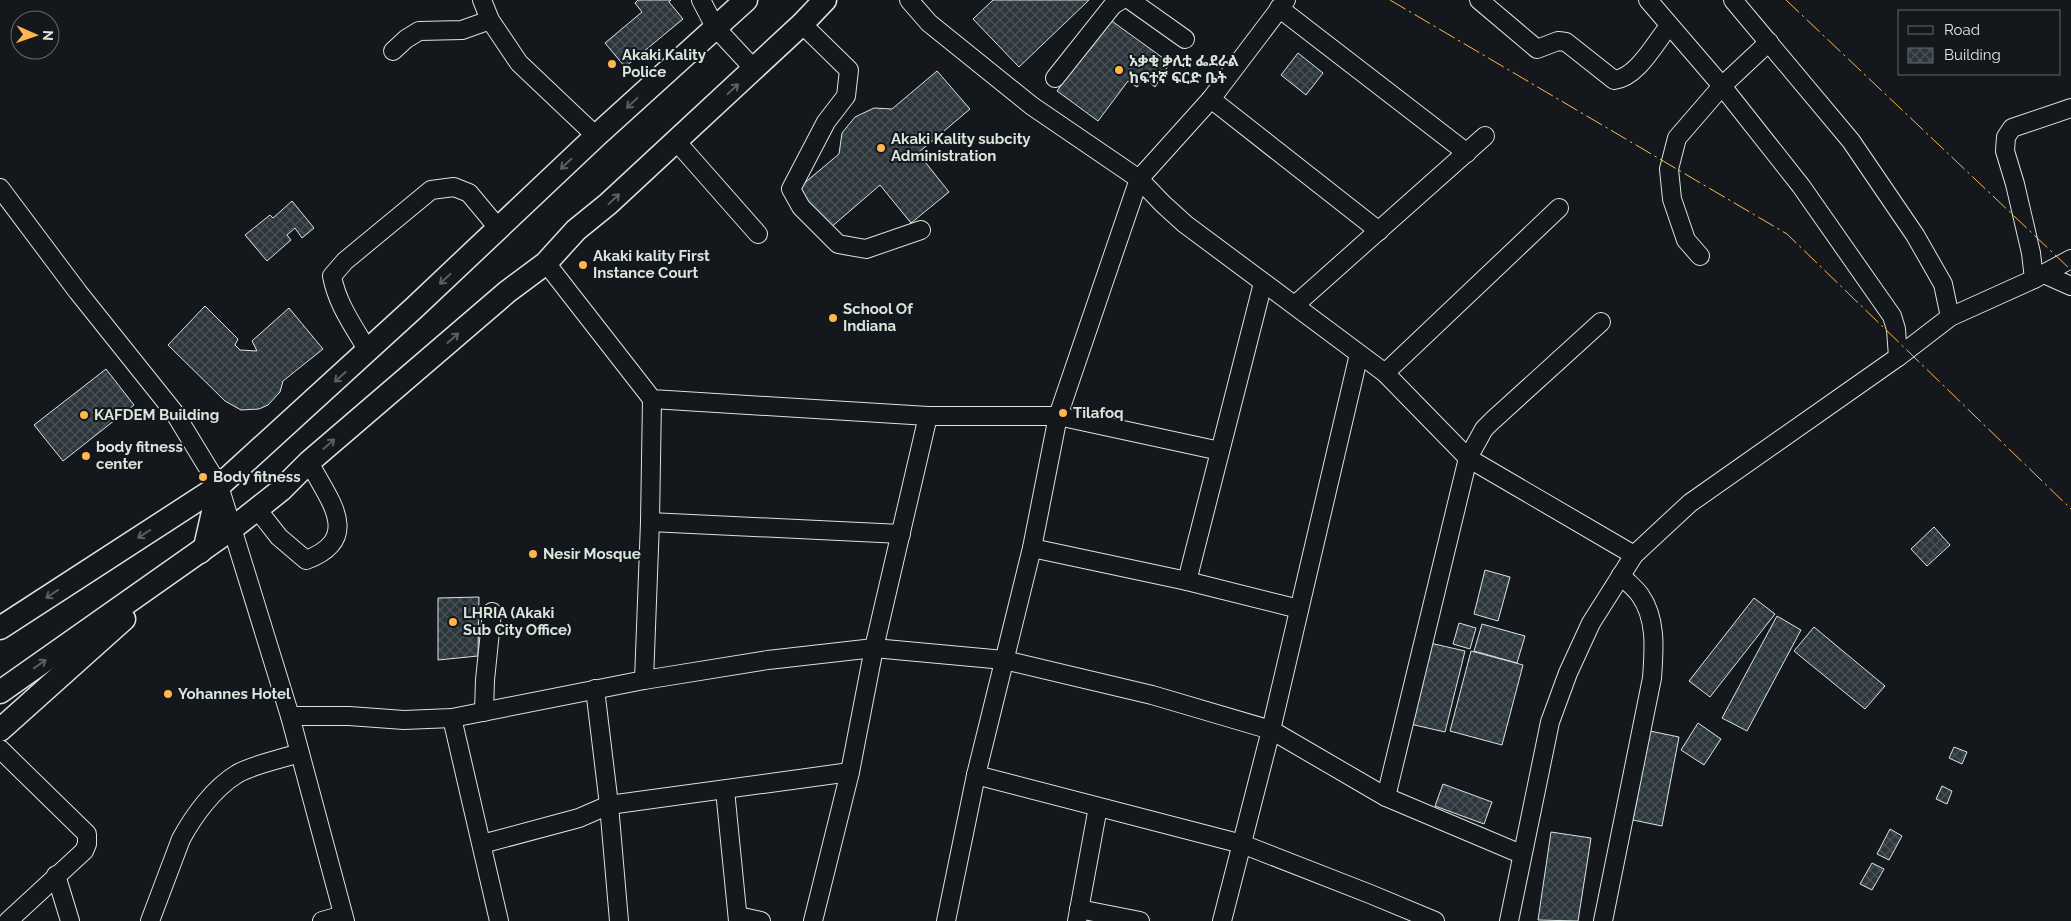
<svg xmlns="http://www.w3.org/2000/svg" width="2071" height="921" font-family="Raleway,'Noto Sans Ethiopic',sans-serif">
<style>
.building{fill:url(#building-cross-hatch);stroke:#d8e6dc}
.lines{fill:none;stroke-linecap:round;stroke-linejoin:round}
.minor-casing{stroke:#d8e6dc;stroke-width:20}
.major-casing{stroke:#d8e6dc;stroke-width:25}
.minor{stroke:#14181c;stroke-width:18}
.major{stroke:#14181c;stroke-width:22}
.power{stroke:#ffb74d;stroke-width:1;stroke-dasharray:18 4 2.5 4;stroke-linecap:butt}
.oneway{stroke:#59605f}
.poi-dot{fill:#ffb74d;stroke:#14181c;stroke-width:2}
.labels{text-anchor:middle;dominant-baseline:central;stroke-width:4;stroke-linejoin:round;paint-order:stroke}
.poi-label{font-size:15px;font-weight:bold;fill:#d8e6dc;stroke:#14181c;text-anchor:start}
</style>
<defs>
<pattern id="building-cross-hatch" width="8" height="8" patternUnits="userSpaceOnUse" patternTransform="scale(1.25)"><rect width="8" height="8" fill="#2c363c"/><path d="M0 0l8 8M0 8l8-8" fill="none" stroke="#4a5358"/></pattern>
</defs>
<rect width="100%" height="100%" fill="#14181c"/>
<g class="building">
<polygon points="638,0 671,0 669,2 683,19 625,67 605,43 642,12 635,3"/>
<polygon points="993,0 1089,0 1019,67 973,19"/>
<polygon points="1109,19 1170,63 1155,87 1143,77 1137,87 1128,81 1098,121 1057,91"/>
<polygon points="1298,53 1323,73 1306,95 1281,75"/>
<polygon points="937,71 970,109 918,153 949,192 911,223 880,185 829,229 796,190 839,154 842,133 855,117 874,108 892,109"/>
<polygon points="292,201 314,228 302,238 295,228 287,235 291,240 267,261 245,235 270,215 273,218"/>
<polygon points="205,306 238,339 235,345 240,350 257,351 252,341 289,308 323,349 283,381 280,392 268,405 259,409 241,410 225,401 168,345"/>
<polygon points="106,369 134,405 63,461 34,425"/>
<polygon points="1934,527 1950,545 1927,566 1911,549"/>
<polygon points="1485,570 1510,577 1498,621 1474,614"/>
<polygon points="479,597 478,656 438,660 438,598"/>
<polygon points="1754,598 1775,614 1710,697 1689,681"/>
<polygon points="1777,616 1801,630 1747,731 1722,718"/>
<polygon points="1459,623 1476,628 1470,649 1453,644"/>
<polygon points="1482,624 1525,636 1517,663 1474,651"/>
<polygon points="1814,627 1885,686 1865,709 1794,651"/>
<polygon points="1430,643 1465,651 1445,732 1410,724"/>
<polygon points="1471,651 1523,665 1502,745 1450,731"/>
<polygon points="1698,723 1721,739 1704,765 1681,750"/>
<polygon points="1650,731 1679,737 1662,826 1633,820"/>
<polygon points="1954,747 1967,752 1962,764 1949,758"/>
<polygon points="1443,784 1492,802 1484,824 1435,806"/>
<polygon points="1942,786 1952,791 1947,804 1936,799"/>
<polygon points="1890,829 1902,836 1889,860 1877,854"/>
<polygon points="1551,832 1591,838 1578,921 1538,920"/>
<polygon points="1872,863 1884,869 1872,890 1860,884"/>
</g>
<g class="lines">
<g class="minor-casing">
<g id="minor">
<polyline points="482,0 490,20 519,63 596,136"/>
<polyline points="701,0 715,27 754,69"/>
<polyline points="909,0 929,23 1032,106 1139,179 1211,99 1286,0"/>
<polyline points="1130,0 1185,39"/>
<path d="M1479 0 1537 49 1558 41 1566 42 1614 80C1637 78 1655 43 1669 26"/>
<polyline points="1648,0 1722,86 1801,186 1892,316 1896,329 1898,357"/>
<polyline points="1733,0 1851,141 1915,235 1943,284 1950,317"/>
<polyline points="1279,8 1467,153"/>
<polyline points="802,24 849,70 846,96 826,122 791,189 801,207 838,244 866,249 921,230"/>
<polyline points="393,51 406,39 419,31 462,30 490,20"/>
<polyline points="1055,78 1113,5 1121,0"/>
<polyline points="1211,99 1379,231"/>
<polyline points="676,141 758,234"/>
<polyline points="0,188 78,292 174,412 219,486 290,716 345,921"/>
<polyline points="1700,256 1686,240 1672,199 1669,169 1677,138 1722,86 1769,42"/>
<polyline points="546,263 652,399 928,416 1058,416 1032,548 976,775 946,921"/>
<polyline points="2044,274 2071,286"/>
<polyline points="2034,279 2031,253 2015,184 2005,151 2006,137 2012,128 2071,108"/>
<polyline points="1295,305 1485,136"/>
<path d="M368 351C354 327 337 304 332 276L345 261 431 190 454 187 469 193 499 229"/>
<polyline points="1385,373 1559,208"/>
<polyline points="1220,451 1058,416 1139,179 1163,204 1185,224 1385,373 1468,458 1634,555"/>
<path d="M257 509 279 537 306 560C364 538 328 499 309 462"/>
<polyline points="650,522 901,534"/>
<polyline points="1032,548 1187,581 1299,609"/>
<polyline points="1187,581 1263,283"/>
<polyline points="644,680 650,522 652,399"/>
<polyline points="595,689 609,805 619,921"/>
<polyline points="484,712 485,680 492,612"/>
<polyline points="290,716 349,716 404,720 452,718 644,680 768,660 874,648 1004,660 1152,695 1271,730 1386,797 1521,854"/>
<polyline points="452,718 499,921"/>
<polyline points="0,749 87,834 87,844 84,851 8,921"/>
<polyline points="976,775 1242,844 1370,894 1435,921"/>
<polyline points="725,790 738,921"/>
<polyline points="1386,797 1468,458 1484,429 1492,421 1601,322"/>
<polyline points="482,844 579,818 609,805 850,772"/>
<polyline points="56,875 70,921"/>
<polyline points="1079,909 1140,921"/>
<polyline points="738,916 761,921"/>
<path d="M150 921 181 839C194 815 214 788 237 774 251 765 282 759 299 753"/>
<polyline points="322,921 343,915"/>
<polyline points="813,921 850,772 874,648 928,416"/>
<polyline points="1077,921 1098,807"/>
<polyline points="1222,921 1271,730 1359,354"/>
<polyline points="1509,921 1550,722 1568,673 1591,623 1634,555 1690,503 1898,357 1950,317 2034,279 2071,259"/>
<path d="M1603 921 1652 678C1654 650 1657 619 1640 595 1635 588 1627 582 1621 575"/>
</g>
</g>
<g class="major-casing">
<g id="major">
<polyline points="200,552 205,547 219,486"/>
<polyline points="0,628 219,486 414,308 596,136 746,0"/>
<polyline points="0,692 233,528 281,490 309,462 507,292 546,263 576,230 608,204 802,24 825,0"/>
<polyline points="0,730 124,619"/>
</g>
</g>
<use href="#minor" class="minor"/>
<use href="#major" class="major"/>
<g class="power">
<polyline points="1390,0 1787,234 2071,509"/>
<polyline points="1786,0 2071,270"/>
</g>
</g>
<defs><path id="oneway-shaft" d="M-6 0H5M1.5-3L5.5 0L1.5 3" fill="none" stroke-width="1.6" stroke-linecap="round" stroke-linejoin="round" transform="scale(1.25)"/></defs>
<g class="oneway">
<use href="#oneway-shaft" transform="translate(733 89) rotate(-43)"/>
<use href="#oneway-shaft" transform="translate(632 103) rotate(137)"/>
<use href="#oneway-shaft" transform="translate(566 164) rotate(136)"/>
<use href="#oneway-shaft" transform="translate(614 199) rotate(-43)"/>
<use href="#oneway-shaft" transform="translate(445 279) rotate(137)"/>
<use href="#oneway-shaft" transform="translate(453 338) rotate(-41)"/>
<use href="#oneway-shaft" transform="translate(340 377) rotate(138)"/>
<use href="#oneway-shaft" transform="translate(329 444) rotate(-41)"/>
<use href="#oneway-shaft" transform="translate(144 534) rotate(148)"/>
<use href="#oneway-shaft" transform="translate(52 594) rotate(146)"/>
<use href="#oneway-shaft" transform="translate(40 664) rotate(-35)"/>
</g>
<g class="poi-dot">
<circle cx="612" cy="64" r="5"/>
<circle cx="1119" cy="70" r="5"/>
<circle cx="881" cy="148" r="5"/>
<circle cx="583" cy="265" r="5"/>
<circle cx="833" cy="318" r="5"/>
<circle cx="1063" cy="413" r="5"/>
<circle cx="84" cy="415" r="5"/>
<circle cx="86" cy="456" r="5"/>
<circle cx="203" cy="477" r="5"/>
<circle cx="533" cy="554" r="5"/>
<circle cx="453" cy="622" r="5"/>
<circle cx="168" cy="694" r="5"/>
</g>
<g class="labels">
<g class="poi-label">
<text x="622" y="55">Akaki Kality<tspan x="622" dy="17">Police</tspan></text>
<text x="1129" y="61">አቃቂ ቃሊቲ ፌደራል<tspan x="1129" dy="17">ከፍተኛ ፍርድ ቤት</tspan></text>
<text x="891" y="139">Akaki Kality subcity<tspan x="891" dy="17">Administration</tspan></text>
<text x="593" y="256">Akaki kality First<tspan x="593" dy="17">Instance Court</tspan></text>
<text x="843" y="309">School Of<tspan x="843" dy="17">Indiana</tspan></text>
<text x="1073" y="413">Tilafoq</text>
<text x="94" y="415">KAFDEM Building</text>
<text x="96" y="447">body fitness<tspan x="96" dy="17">center</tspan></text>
<text x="213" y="477">Body fitness</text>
<text x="543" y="554">Nesir Mosque</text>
<text x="463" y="613">LHRIA (Akaki<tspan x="463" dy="17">Sub City Office)</tspan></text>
<text x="178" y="694">Yohannes Hotel</text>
</g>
</g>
<rect x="1898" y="10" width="162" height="65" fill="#14181c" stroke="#626a69"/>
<rect x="1908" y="26" width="25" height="8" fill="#14181c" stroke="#626a69"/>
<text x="1944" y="35" font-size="15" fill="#d8e6dc">Road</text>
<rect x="1908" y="48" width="25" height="15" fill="url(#building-cross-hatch)" stroke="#626a69"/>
<text x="1944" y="60" font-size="15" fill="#d8e6dc">Building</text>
<g transform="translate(35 35) rotate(92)"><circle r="24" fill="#14181c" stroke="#626a69"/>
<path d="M0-4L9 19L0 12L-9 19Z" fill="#ffb74d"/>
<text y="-8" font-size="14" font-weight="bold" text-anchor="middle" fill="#d8e6dc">N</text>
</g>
</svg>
